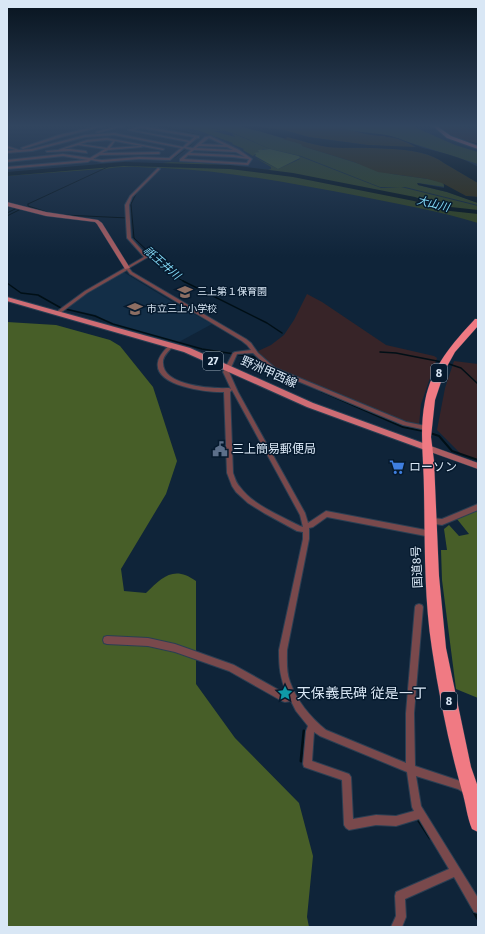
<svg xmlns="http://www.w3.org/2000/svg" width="485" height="934" font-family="'Fira Sans','Noto Sans JP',sans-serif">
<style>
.built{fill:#132e47}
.industrial{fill:#372428}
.green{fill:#32441c}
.forest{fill:#475e28}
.sand{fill:#322908}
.water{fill:#000f16}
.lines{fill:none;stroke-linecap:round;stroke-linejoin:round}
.stream-far3{stroke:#000f16;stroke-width:1}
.stream-far2{stroke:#000f16;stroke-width:1.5}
.stream-far1{stroke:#000f16;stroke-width:2}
.stream{stroke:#000f16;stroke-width:3}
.river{fill:#000f16;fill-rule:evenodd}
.street-casing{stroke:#2b3f53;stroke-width:2}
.secondary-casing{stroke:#2b3f53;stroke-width:1}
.primary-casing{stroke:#2b3f53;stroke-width:2}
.highway-casing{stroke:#2b3f53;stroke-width:1}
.street{fill:#79494c;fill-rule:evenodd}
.secondary{fill:#a95d62;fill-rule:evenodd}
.primary{fill:#ce6c74;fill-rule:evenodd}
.highway{fill:#f07a83;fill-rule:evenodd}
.labels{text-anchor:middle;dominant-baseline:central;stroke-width:3;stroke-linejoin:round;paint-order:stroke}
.far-poi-label{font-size:10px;fill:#d9e7f5;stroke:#061a2e;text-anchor:start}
.far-water-label{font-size:11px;font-style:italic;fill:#84daf7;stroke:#061a2e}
.shield{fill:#061a2e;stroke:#9aaab9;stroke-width:1}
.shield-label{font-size:11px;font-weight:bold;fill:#d9e7f5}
.street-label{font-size:12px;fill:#d9e7f5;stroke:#061a2e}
.poi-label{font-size:12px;fill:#d9e7f5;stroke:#061a2e;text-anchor:start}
.near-poi-label{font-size:14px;fill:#d9e7f5;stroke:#061a2e;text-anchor:start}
</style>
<rect width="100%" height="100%" fill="#0f2439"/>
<polygon class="built" points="120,273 125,273 179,306 212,324 177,343 113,325 96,315 65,308"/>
<g class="industrial">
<polygon points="439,126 455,126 478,130 478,144 459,139 447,133"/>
<polygon points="307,294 322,302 386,345 434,356 437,358 421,404 419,425 403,422 278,370 269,365 256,352 271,345 284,335 294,320"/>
<polygon points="454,361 478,364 478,460 461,454 437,430 445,388"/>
</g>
<g class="green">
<polygon points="171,126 205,126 223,131 213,131 235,137 232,133 237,135 270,149 263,149 253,156 243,150 244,149 232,144 233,143 197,130"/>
<polygon points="208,126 240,126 257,131 261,130 262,132 302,144 302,146 392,174 428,179 442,182 445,187 418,183 418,185 447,192 478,203 478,205 405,187 380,187 301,156 270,149 236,134"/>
<polygon points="339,126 412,126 455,145 478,152 478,164 389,136 348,130"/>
<path d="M299 156 381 188 401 187 478 206V223C439 211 399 204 359 196 295 184 230 171 164 168 147 168 120 164 102 170V169L7 176V173L109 164 171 163 163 162 201 163 268 170 271 169V167L254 157 278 169 300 159Z"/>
</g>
<g class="forest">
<polygon points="270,149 299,156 300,158 278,169 255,156 256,154 254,153 259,152 258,150"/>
<path d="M7 322 56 325 110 340 120 346 153 387 177 461 166 494 121 569 124 591 146 593C162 577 174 565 196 581V684L235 738 299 803 313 856 307 917 309 927H7Z"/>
<polygon points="478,507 478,698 456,689 442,580 441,550 447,550 444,529 449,525 459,536 469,534 457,519"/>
</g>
<g class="sand">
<path d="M260 126H339C363 138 393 131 416 148L367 145 309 137 284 130 268 129 258 127Z"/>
<path d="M287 137C301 140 314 145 328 147 359 149 421 144 444 163L478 183V197L466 196 446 186 442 183 428 179 378 172 354 162 302 146 301 144 282 139Z"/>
</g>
<g class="water">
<path d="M240 126H260L259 127 284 130 308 137 367 145 416 147C408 142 396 137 386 137L385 136C375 136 364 134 354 131 366 133 379 133 391 136 402 139 412 144 423 148 442 153 460 156 478 167V183L444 163C419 143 361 150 328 147 314 145 301 140 287 137L286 138 287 139Z"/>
<polygon points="417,183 444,188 444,184 466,196 478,197 478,203 447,192 418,185"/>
</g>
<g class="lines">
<g class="stream-far3">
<polyline points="159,126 199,135 189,147 174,158"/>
<polyline points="446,133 456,138"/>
<polyline points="462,140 478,144"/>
<polyline points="160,170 136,194 131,204 134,238 174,276 185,282"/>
<polyline points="28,204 28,206 50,213"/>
<polyline points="28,204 112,165"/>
<polyline points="7,213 17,208"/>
<polyline points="64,215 128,218"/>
<polyline points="7,216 23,208"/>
</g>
<g class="stream-far2">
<polyline points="183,281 267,323 282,333"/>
<polyline points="7,283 21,293 38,295 61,308 95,316 113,324 202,349 254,357 271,371 294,379"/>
<polyline points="380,352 396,353 442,362"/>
<polyline points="446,363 461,368 478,384"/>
<polyline points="305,384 323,392"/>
</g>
<g class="stream-far1">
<polyline points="321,391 403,427 423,431"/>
<polyline points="430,433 439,436 452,451 478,460"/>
</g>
<g class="stream">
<polyline points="301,761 304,731"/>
<polyline points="417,818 430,838"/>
<polyline points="473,910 478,919"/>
</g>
<polygon class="river" points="124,162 230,165 293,173 415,197 442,206 478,210 478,214 441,210 414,201 293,177 230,169 124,166 7,176 7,172"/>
<g class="street-casing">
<g id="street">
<polygon points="99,126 104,126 61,137 23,149 21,148 59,135"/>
<polygon points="119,126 124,126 97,133 96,132"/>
<path d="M141 126 199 136V138H197L186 147 193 148 205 137 210 136 239 150 252 159 248 165 180 161V159L191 150 184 148 170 160 139 159 102 162 91 160 88 162 7 169V167L88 160 63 156 7 162V160L63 154 90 158 105 149 78 145 64 149H70L86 151 87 153 70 151 47 152 46 151 58 150 87 140 107 138 164 149 163 150 115 141 110 148 141 146 142 147 108 150 102 153 159 152 160 153 159 154 100 155 93 159 102 160 139 157 169 158 181 148 114 135 85 137 32 151 7 153V151L16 150 7 148V146L19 150 32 149 85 135 114 133 183 147 188 142 128 130ZM141 128 194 137 190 141 132 130ZM209 138 224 145 201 144ZM107 140 113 141 107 148 80 144 87 142ZM199 146 227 147 233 150 196 148ZM194 150 236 152 245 157 233 155 190 153ZM188 155 233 157 249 159 247 163 184 159Z"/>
<path d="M158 168 160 169 132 197 129 205 131 238 148 257 129 268 132 272 246 339 251 343 258 353 275 368 406 422 426 426 429 428 426 430 403 425 271 370 253 353 237 354 229 372 238 392 305 513 308 523 326 511 431 531 433 532 434 534 433 536 431 537 327 517 313 527 309 528V539L287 650C287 660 286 672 290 682 297 701 310 717 326 730L406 763V713L415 607 416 605 419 604 422 605 423 607 414 713 415 766 463 782 469 786 471 789 469 792 466 794 458 789 416 776 421 806 478 898V913L474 912 454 877 405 899 406 917 402 927H391L396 916 395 896 396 892 449 869 419 819 396 826 376 825 349 830 346 828 344 825 342 780 304 767 303 764 306 731 308 726 296 711 291 701 285 702 282 701 229 671 175 652 148 646 107 644 104 643 103 640 104 637 107 636 148 638 175 644 234 665 286 694H287C280 678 279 667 279 650L303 539V532L297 531 264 513 248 503 236 492 232 486 227 473 224 392C208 393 153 386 158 362 159 355 166 349 170 344H174V345C170 350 162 356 163 363 163 386 213 389 229 388L231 389 223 372 233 353 235 352 251 350 247 345 242 341 130 274 127 270 87 293 59 314H57L55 313 85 291 144 257 127 238 125 205 130 196ZM232 390 300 515 303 527 300 526C281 516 253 505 240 487 236 483 235 478 233 473L230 392ZM314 732 320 736 407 772 412 807 414 811 396 816 376 815 353 819 351 777 349 774 312 761Z"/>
<polygon points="478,504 478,510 442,525 429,523 428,521 429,519 431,518 442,519"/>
</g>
</g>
<g class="secondary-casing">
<g id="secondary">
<polygon points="7,202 46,212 98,220 102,223 130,268 125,269 97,224 95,222 46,216 7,206"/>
<polygon points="428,445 478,463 478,469 425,450 424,448 425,446"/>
</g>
</g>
<g class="primary-casing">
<g id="primary">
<polygon points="433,126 437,126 451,136 478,146 478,149 447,138"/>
<polygon points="7,297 190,348 313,403 431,446 433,448 431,450 425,450 307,407 184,352 7,301"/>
</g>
</g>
<g class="highway-casing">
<path id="highway" d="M475 319H478V326L455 352 445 370 435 400 431 437 434 461 439 576 446 648 471 767 478 787V832L472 829C467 817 466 804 462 791 449 745 439 696 432 649 424 597 425 544 424 491 424 461 419 431 425 401 432 366 452 344 475 319Z"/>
</g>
<use href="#street" class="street"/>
<use href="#secondary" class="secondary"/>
<use href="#primary" class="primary"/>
<use href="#highway" class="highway"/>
</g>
<linearGradient id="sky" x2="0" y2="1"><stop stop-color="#08141f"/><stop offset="0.49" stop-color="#31455f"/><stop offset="1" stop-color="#31455f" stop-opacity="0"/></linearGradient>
<rect width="485" height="257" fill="url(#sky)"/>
<defs>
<g id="school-bare" transform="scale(1.2)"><path d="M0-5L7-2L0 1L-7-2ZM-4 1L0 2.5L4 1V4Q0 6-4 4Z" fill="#8d6e63" stroke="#061a2e" stroke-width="2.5" paint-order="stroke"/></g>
<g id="civic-bare" transform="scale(1.2)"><path d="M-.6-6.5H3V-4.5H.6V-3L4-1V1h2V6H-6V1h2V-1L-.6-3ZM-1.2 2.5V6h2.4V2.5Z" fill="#5c6f8a" stroke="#061a2e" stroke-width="2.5" paint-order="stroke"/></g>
<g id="supermarket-bare" transform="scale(1.2)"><path d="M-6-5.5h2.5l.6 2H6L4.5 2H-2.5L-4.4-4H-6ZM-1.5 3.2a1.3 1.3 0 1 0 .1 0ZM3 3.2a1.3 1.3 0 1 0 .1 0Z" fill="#3f7fe0" stroke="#061a2e" stroke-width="2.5" paint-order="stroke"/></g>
<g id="sight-bare" transform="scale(1.2)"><path d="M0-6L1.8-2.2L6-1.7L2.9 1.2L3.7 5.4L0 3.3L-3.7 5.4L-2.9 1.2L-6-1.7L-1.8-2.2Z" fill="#0f9aa8" stroke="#061a2e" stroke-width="2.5" paint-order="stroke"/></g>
</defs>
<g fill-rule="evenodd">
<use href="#school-bare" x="185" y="292"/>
<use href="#school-bare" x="135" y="309"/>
<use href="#civic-bare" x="220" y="449"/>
<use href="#supermarket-bare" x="397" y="467"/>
<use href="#sight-bare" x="285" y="693"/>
</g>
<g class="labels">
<g class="far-poi-label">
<text x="197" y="292">三上第１保育園</text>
<text x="147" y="309">市立三上小学校</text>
</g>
<g class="far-water-label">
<text transform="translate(433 204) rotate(14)">大山川</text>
<text transform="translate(162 263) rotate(41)">祇王井川</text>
</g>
<g class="shield">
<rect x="203" y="352" width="20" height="18" rx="3"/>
<rect x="431" y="364" width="16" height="18" rx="3"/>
<rect x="441" y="692" width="16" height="18" rx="3"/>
</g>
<g class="shield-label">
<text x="213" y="361">27</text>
<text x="439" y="373">8</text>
<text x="449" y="701">8</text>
</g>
<g class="street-label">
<text transform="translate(269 372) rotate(24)">野洲甲西線</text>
<text transform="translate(417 567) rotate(-93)">国道8号</text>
</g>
<g class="poi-label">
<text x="232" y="449">三上簡易郵便局</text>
<text x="409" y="467">ローソン</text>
</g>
<g class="near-poi-label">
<text x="297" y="693">天保義民碑 従是一丁</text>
</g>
</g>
<rect width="485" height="934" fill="none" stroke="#d9e7f5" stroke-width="16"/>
</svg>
